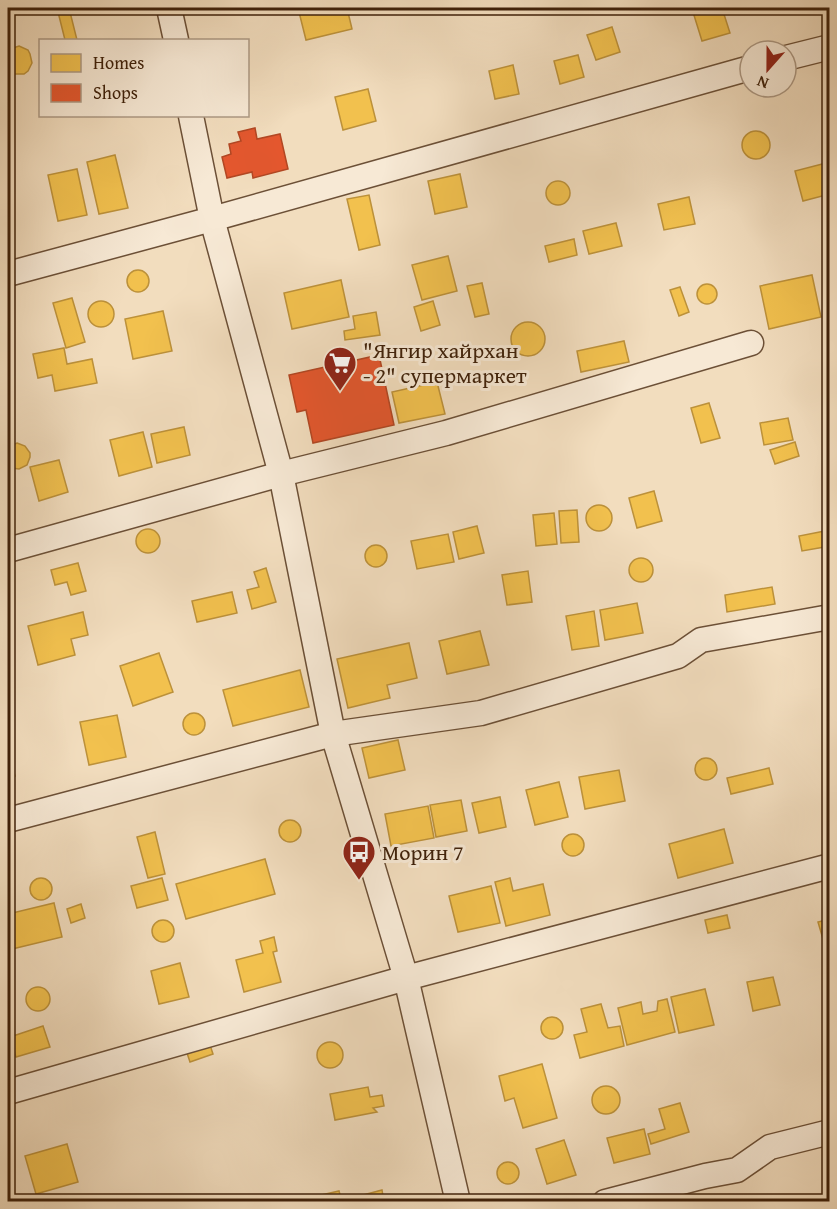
<svg xmlns="http://www.w3.org/2000/svg" width="837" height="1209" font-family="'Gentium Book Plus',serif">
<style>
.homes{fill:#f2c14e;stroke:#bc913a;stroke-width:1.5}
.shops{fill:#e4572e;stroke:#b24723;stroke-width:1.5}
.lines{fill:none;stroke-linecap:round;stroke-linejoin:round}
.minor-casing{stroke:#6c5037;stroke-width:27}
.minor{stroke:#f7e9d5;stroke-width:24}
.labels{text-anchor:middle;dominant-baseline:central;stroke-width:6;stroke-linejoin:round;paint-order:stroke}
.poi-label{font-size:22px;fill:#3f210a;stroke:#f7e9d5;text-anchor:start}
</style>
<rect width="100%" height="100%" fill="#f2ddbe"/>
<filter id="stains"><feTurbulence type="fractalNoise" baseFrequency=".00333" numOctaves="4"/><feColorMatrix values="0 0 0 0 .2 0 0 0 0 .09 0 0 0 0 .02 0 0 0 .5 -.17"/></filter>
<radialGradient id="worn" r=".72"><stop offset=".6" stop-color="#630" stop-opacity="0"/><stop offset="1" stop-color="#630" stop-opacity=".3"/></radialGradient>
<g class="homes">
<polygon points="57,8 69,8 77,40 65,40"/>
<polygon points="298,8 347,8 352,29 306,40"/>
<polygon points="709,8 722,8 730,33 702,41 693,12"/>
<polygon points="612,27 620,52 596,60 587,35"/>
<polygon points="19,46 28,50 30,54 32,63 28,71 24,74 14,74 8,70 8,52 10,49"/>
<polygon points="578,55 584,77 560,84 554,61"/>
<polygon points="513,65 519,94 495,99 489,71"/>
<polygon points="368,89 376,121 343,130 335,97"/>
<circle cx="756" cy="145" r="14"/>
<polygon points="115,155 128,208 99,214 87,162"/>
<polygon points="830,162 830,194 803,201 795,171"/>
<polygon points="77,169 87,215 58,221 48,175"/>
<polygon points="460,174 467,207 435,214 428,181"/>
<circle cx="558" cy="193" r="12"/>
<polygon points="369,195 380,245 359,250 347,199"/>
<polygon points="689,197 695,224 664,230 658,204"/>
<polygon points="616,223 622,246 589,254 583,231"/>
<polygon points="574,239 577,255 549,262 545,246"/>
<polygon points="448,256 457,291 422,300 412,265"/>
<circle cx="138" cy="281" r="11"/>
<polygon points="812,275 821,317 769,329 760,286"/>
<polygon points="341,280 349,317 292,329 284,293"/>
<polygon points="482,283 489,314 475,317 467,286"/>
<circle cx="707" cy="294" r="10"/>
<polygon points="680,287 689,312 679,316 670,290"/>
<polygon points="72,298 85,342 66,348 53,303"/>
<polygon points="433,301 440,325 421,331 414,307"/>
<circle cx="101" cy="314" r="13"/>
<polygon points="163,311 172,351 133,359 125,319"/>
<polygon points="376,312 380,335 345,340 344,331 355,329 353,316"/>
<circle cx="528" cy="339" r="17"/>
<polygon points="624,341 629,362 581,372 577,351"/>
<polygon points="64,348 67,364 92,359 97,383 55,391 52,375 38,378 33,354"/>
<polygon points="437,382 445,414 399,423 392,392"/>
<polygon points="709,403 720,438 701,443 691,408"/>
<polygon points="788,418 793,440 764,445 760,423"/>
<polygon points="184,427 190,455 157,463 151,434"/>
<polygon points="143,432 152,467 119,476 110,440"/>
<polygon points="795,442 799,456 775,464 770,450"/>
<polygon points="17,443 25,446 30,453 30,457 27,465 19,469 11,468 8,466 8,447"/>
<polygon points="59,460 68,492 39,501 30,467"/>
<polygon points="654,491 662,521 637,528 629,498"/>
<circle cx="599" cy="518" r="13"/>
<polygon points="577,510 579,542 561,543 559,511"/>
<polygon points="554,513 557,544 536,546 533,515"/>
<polygon points="477,526 484,553 459,559 453,532"/>
<circle cx="148" cy="541" r="12"/>
<polygon points="830,530 830,546 802,551 799,536"/>
<polygon points="448,534 454,562 417,569 411,541"/>
<circle cx="376" cy="556" r="11"/>
<circle cx="641" cy="570" r="12"/>
<polygon points="78,563 86,591 71,595 67,582 55,585 51,570"/>
<polygon points="266,568 276,602 252,609 247,590 259,587 254,572"/>
<polygon points="528,571 532,602 507,605 502,575"/>
<polygon points="772,587 775,604 727,612 725,595"/>
<polygon points="232,592 237,613 197,622 192,601"/>
<polygon points="637,603 643,633 605,640 600,610"/>
<polygon points="594,611 599,646 572,650 566,616"/>
<polygon points="83,612 88,635 71,639 75,655 38,665 28,626"/>
<polygon points="480,631 489,665 447,674 439,641"/>
<polygon points="409,643 417,678 387,685 390,698 348,708 337,659"/>
<polygon points="159,653 173,692 133,706 120,666"/>
<polygon points="300,670 309,707 233,726 223,690"/>
<circle cx="194" cy="724" r="11"/>
<polygon points="117,715 126,757 89,765 80,722"/>
<polygon points="398,740 405,770 369,778 362,748"/>
<polygon points="8,749 15,776 8,779"/>
<circle cx="706" cy="769" r="11"/>
<polygon points="769,768 773,784 731,794 727,778"/>
<polygon points="619,770 625,801 585,809 579,777"/>
<polygon points="559,782 568,817 535,825 526,790"/>
<polygon points="500,797 506,827 479,833 472,803"/>
<polygon points="461,800 467,831 436,837 430,805"/>
<polygon points="428,806 434,838 391,846 385,814"/>
<circle cx="290" cy="831" r="11"/>
<polygon points="724,829 733,863 678,878 669,844"/>
<polygon points="155,832 165,874 148,878 137,837"/>
<circle cx="573" cy="845" r="11"/>
<polygon points="265,859 275,894 186,919 176,884"/>
<polygon points="162,878 168,900 137,908 131,886"/>
<polygon points="510,878 513,891 543,884 550,915 506,926 495,882"/>
<circle cx="41" cy="889" r="11"/>
<polygon points="491,886 500,923 458,932 449,896"/>
<polygon points="54,903 62,937 8,950 8,914"/>
<polygon points="81,904 85,918 71,923 67,909"/>
<polygon points="727,915 730,928 708,933 705,920"/>
<polygon points="830,919 830,963 818,922"/>
<circle cx="163" cy="931" r="11"/>
<polygon points="274,937 277,951 273,952 281,982 244,992 236,960 263,953 260,941"/>
<polygon points="180,963 189,997 159,1004 151,971"/>
<polygon points="773,977 780,1005 753,1011 747,982"/>
<circle cx="38" cy="999" r="12"/>
<polygon points="705,989 714,1025 679,1033 671,997"/>
<polygon points="667,999 675,1032 627,1045 618,1008 641,1002 643,1014 657,1011 658,1001"/>
<polygon points="601,1004 608,1028 620,1026 624,1046 580,1058 574,1035 587,1032 581,1009"/>
<circle cx="552" cy="1028" r="11"/>
<polygon points="43,1026 50,1047 16,1057 10,1037"/>
<circle cx="330" cy="1055" r="13"/>
<polygon points="209,1042 213,1054 190,1062 186,1050"/>
<polygon points="542,1064 557,1118 523,1128 514,1098 505,1101 499,1076"/>
<circle cx="606" cy="1100" r="14"/>
<polygon points="368,1087 370,1097 382,1095 384,1106 373,1108 377,1112 335,1120 330,1094"/>
<polygon points="680,1103 689,1132 651,1144 648,1134 665,1129 659,1109"/>
<polygon points="644,1129 650,1154 614,1163 607,1138"/>
<polygon points="564,1140 576,1175 547,1184 536,1149"/>
<polygon points="67,1144 78,1182 36,1194 25,1156"/>
<circle cx="508" cy="1173" r="11"/>
<polygon points="8,1184 13,1202 8,1202"/>
<polygon points="382,1190 384,1202 349,1202 348,1199"/>
<polygon points="339,1191 342,1202 305,1202 304,1199"/>
</g>
<g class="shops">
<polygon points="255,128 257,139 280,134 288,169 253,178 252,172 227,178 222,157 231,154 229,144 241,141 238,132"/>
<polygon points="379,355 394,425 313,443 306,410 297,412 289,375"/>
</g>
<g class="lines">
<g class="minor-casing">
<g id="minor">
<polyline points="169,8 176,40"/>
<polyline points="786,58 830,47"/>
<polyline points="191,116 212,219 281,474 333,734 406,978 458,1202"/>
<polyline points="8,274 212,219 750,68"/>
<polyline points="8,550 281,474 446,433 751,343"/>
<polyline points="8,820 333,734 481,713 678,656 701,640 830,617"/>
<polyline points="8,1092 406,978 830,866"/>
<polyline points="605,1202 705,1176 737,1170 770,1147 830,1132"/>
</g>
</g>
<use href="#minor" class="minor"/>
</g>
<defs>
<g id="supermarket-pin" transform="scale(1.725)"><path d="M0 17L-7.5 6A9.5 9.5 0 1 1 7.5 6Z" fill="#8f2418" stroke="#f7e9d5"/><path d="M-6-5.5h2.5l.6 2H6L4.5 2H-2.5L-4.4-4H-6ZM-1.5 3.2a1.3 1.3 0 1 0 .1 0ZM3 3.2a1.3 1.3 0 1 0 .1 0Z" fill="#fff"/></g>
<g id="bus-pin" transform="scale(1.725)"><path d="M0 17L-7.5 6A9.5 9.5 0 1 1 7.5 6Z" fill="#8f2418" stroke="#f7e9d5"/><path d="M-5-6H5V4H4V6H2V4H-2V6H-4V4H-5ZM-3.5-4V0h7V-4ZM-3.5 1.2v1.5H-2V1.2ZM2 1.2v1.5H3.5V1.2Z" fill="#fff"/></g>
</defs>
<g fill-rule="evenodd">
<use href="#supermarket-pin" x="340" y="363"/>
<use href="#bus-pin" x="359" y="852"/>
</g>
<g class="labels">
<g class="poi-label">
<text x="363" y="350">"Янгир хайрхан<tspan x="363" dy="25">- 2" супермаркет</tspan></text>
<text x="382" y="852">Морин 7</text>
</g>
</g>
<rect width="837" height="1209" fill="none" stroke="#f2ddbe" stroke-width="30"/>
<rect x="9" y="9" width="819" height="1191" fill="none" stroke="#3f210a" stroke-width="3"/>
<rect x="15" y="15" width="807" height="1179" fill="none" stroke="#3f210a" stroke-width="1.5"/>
<rect x="39" y="39" width="210" height="78" fill="#f7e9d5" stroke="#ad9984" stroke-width="1.5"/>
<rect x="51" y="54" width="30" height="18" fill="#f2c14e" stroke="#ad9984" stroke-width="1.5"/>
<text x="93" y="69" font-size="18" fill="#3f210a">Homes</text>
<rect x="51" y="84" width="30" height="18" fill="#e4572e" stroke="#ad9984" stroke-width="1.5"/>
<text x="93" y="99" font-size="18" fill="#3f210a">Shops</text>
<g transform="translate(768 69) rotate(201)"><circle r="28" fill="#f7e9d5" stroke="#ad9984" stroke-width="1.5"/>
<path d="M0-4.5L10 22L0 15L-10 22Z" fill="#8f2418"/>
<text y="-9" font-size="16" font-weight="bold" text-anchor="middle" fill="#3f210a">N</text>
</g>
<rect width="100%" height="100%" filter="url(#stains)"/>
<rect width="100%" height="100%" fill="url(#worn)"/>
</svg>
